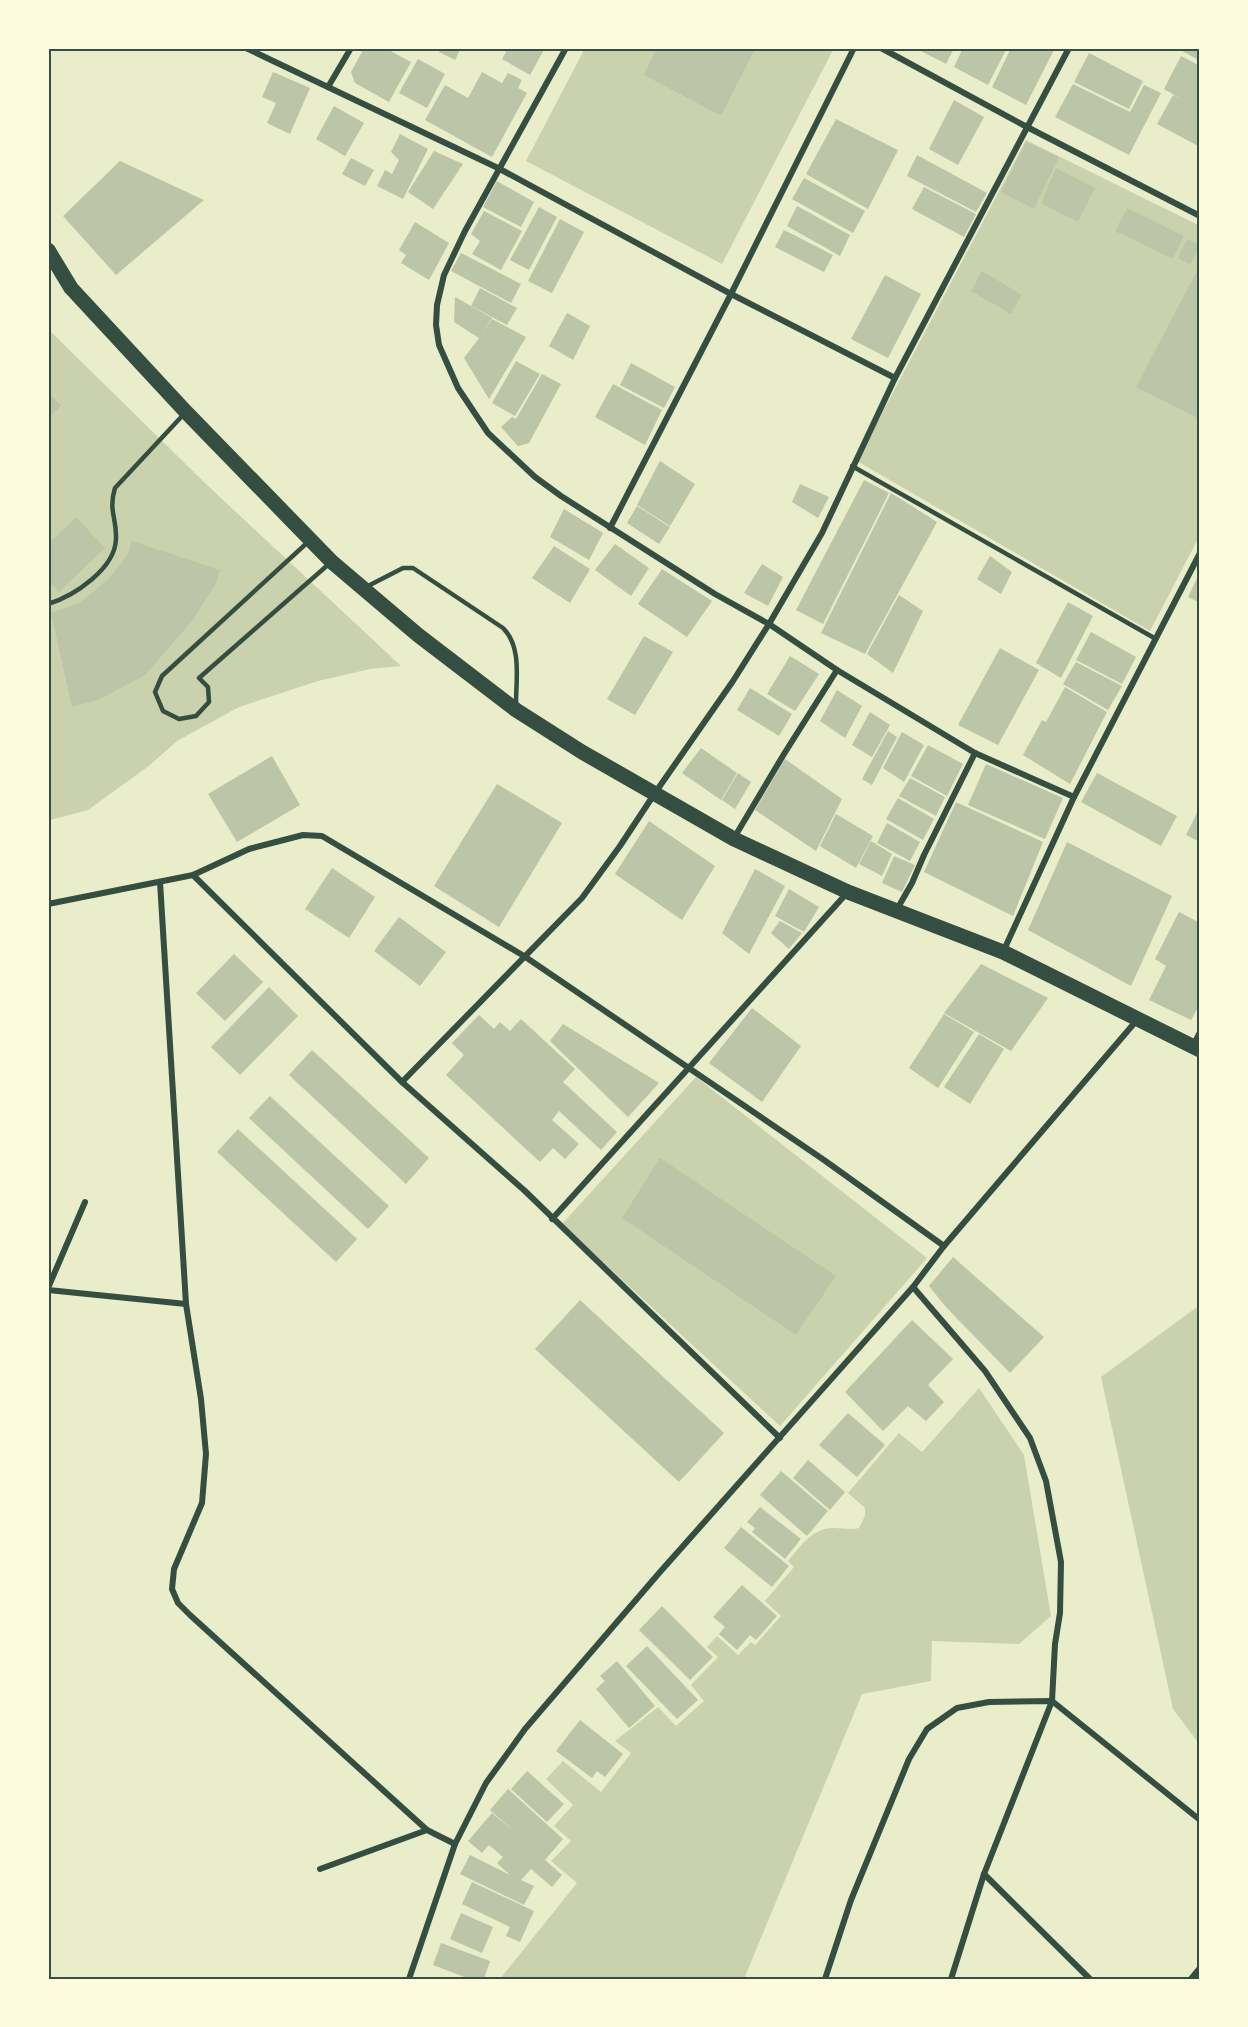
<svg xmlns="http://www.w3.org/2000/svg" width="1248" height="2027" font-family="Raleway,sans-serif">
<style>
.green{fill:#cad2ad}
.building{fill:#bcc5a7}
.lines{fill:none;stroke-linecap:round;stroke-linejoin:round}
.service{stroke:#344e41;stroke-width:4.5}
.minor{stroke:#344e41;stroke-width:6}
.primary{stroke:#344e41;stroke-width:15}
.neatline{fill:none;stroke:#344e41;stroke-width:2}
</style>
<rect width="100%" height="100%" fill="#e9edc9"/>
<g class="green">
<polygon points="585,48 657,48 643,75 721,116 756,48 834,48 722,264 526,161"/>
<polygon points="1026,140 1200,226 1200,535 1150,631 857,461"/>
<polygon points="48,329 206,484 401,666 370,669 318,681 239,707 177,741 150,765 88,810 50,820 48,820"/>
<polygon points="696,1077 927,1258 780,1426 562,1224"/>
<polygon points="1200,1305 1200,1745 1173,1709 1101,1377"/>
<path d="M979 1388 1024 1455 1051 1616 1019 1644 932 1641 931 1681 862 1694 744 1979H500L577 1883 551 1861 571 1841 554 1826 573 1805 546 1779 563 1761 601 1792 631 1753 615 1741 658 1707 676 1726 704 1701 691 1685 718 1657 707 1647 717 1636 738 1655 751 1642 755 1645 781 1616 765 1601 794 1567 788 1561C800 1547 813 1527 834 1528 844 1528 849 1530 859 1528L865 1516V1508L848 1493 899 1433 922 1452Z"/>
</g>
<g class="building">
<polygon points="364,48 385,48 411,62 389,102 355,83 351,72"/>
<polygon points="441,48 461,48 455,60 439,52"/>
<polygon points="508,48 545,48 530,75 502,59"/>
<polygon points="657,48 756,48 721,116 643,75"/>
<polygon points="915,48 954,48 946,64"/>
<polygon points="963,48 1007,48 988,85 954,67"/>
<polygon points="1011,48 1055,48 1026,105 992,87"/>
<polygon points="1184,48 1200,48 1200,61 1182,51"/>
<polygon points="1089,53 1143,81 1129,109 1074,82"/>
<polygon points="1181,56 1200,66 1200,147 1157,124 1173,95 1181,99 1164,89"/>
<polygon points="418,59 445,74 427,108 399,93"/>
<polygon points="273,72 310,88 290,134 267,123 276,103 262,97"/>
<polygon points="482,72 502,83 508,73 522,80 518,88 527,93 492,157 425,120 445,85 468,98"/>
<polygon points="1073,84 1130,112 1144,85 1161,93 1129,155 1055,117"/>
<polygon points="954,100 984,117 958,165 929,149"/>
<polygon points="334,106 364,123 345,156 316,139"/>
<polygon points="836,119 898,150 868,209 806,174"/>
<polygon points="400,134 428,149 403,199 377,186 385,170 392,174 399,160 391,152"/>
<polygon points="1026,142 1059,157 1034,209 1001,192"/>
<polygon points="434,151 463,164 433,209 408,192"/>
<polygon points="917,155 987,193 976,212 907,176"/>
<polygon points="351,158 374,170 365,186 342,174"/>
<polygon points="120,161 204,200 116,275 63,216"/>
<polygon points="1056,168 1095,188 1078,222 1041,203"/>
<polygon points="804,178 865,211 853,233 792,199"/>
<polygon points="497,181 534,202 521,227 483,207"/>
<polygon points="924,187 976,214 964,237 912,209"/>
<polygon points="797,206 850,235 840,256 787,226"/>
<polygon points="539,207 557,217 529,270 510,260"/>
<polygon points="1127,208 1184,236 1173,259 1115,231"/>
<polygon points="484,211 522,231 501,270 472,254 480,241 471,234"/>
<polygon points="560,219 584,232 552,293 528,281"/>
<polygon points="415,222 449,243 429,280 401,263 406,255 399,250"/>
<polygon points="784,230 833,255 824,272 775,247"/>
<polygon points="1187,239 1200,245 1190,265 1178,258"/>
<polygon points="461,253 521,284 511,303 451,271"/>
<polygon points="1200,265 1200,419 1136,387"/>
<polygon points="982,271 1022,295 1011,314 971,291"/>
<polygon points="885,275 921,294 888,358 851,339"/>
<polygon points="480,288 517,308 507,325 471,306"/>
<polygon points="455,297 492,318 481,335 492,319 526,337 489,399 464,358 479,338 454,322"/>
<polygon points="567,313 590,326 573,360 549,346"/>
<polygon points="516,361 540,374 515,416 492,403"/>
<polygon points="631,363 675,387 664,408 620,385"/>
<polygon points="542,374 561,384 529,443 518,446 501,427 512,417 516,419"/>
<polygon points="613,384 662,410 645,445 595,417"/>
<polygon points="48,392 61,406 48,418"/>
<polygon points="660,461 695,484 670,526 637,505"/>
<polygon points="864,480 889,493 823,624 796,610"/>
<polygon points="800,484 829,497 818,518 792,502"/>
<polygon points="891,493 937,522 865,654 821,633"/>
<polygon points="637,506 670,527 659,544 627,523"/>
<polygon points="564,509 603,533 589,560 550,537"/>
<polygon points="76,517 105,548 59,592 48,580 48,544"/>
<polygon points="132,541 220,570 216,583 192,621 145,675 98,700 72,707 51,613 79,603 109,579 128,554"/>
<polygon points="615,544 649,568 631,596 595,570"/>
<polygon points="554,546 590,569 570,603 532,578"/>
<polygon points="990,556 1012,572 1001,594 977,579"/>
<polygon points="762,564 783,577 768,606 744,593"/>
<polygon points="662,569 712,601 687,637 638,604"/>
<polygon points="1200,572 1200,603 1188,597"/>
<polygon points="899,595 923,611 893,673 867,654"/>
<polygon points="1068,602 1093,616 1061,678 1036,663"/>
<polygon points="1091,632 1136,657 1122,684 1076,660"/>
<polygon points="644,636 673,652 635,715 607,699"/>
<polygon points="1000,648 1039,670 998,745 958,725"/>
<polygon points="790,656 819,674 795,711 767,694"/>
<polygon points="1076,662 1122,686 1108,710 1063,684"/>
<polygon points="1065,687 1107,712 1070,784 1023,755 1042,720 1046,722"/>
<polygon points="750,688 792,714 779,736 737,710"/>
<polygon points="837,690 862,706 845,738 820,721"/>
<polygon points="870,712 890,725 872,757 852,745"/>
<polygon points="888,731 897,737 872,785 862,779"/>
<polygon points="902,732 924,745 904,782 883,768"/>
<polygon points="928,745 963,764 947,796 911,776"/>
<polygon points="701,748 737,773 721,800 682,773"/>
<polygon points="272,756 300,805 237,842 208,794"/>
<polygon points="785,759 842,799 816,851 755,810"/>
<polygon points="986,764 1063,798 1045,839 968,805"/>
<polygon points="738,773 751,782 735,809 722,800"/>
<polygon points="1097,773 1177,816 1161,846 1081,802"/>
<polygon points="910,778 945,797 936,816 899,796"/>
<polygon points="497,784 562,823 499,927 434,886"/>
<polygon points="898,798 934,819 923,840 886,819"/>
<polygon points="956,802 1043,842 1013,916 924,872"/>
<polygon points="1200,807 1200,842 1186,835"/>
<polygon points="836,814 873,836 856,868 820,846"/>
<polygon points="649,821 715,866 682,920 615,874"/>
<polygon points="887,823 920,842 910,861 877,843"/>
<polygon points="871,841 892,854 882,876 859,864"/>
<polygon points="1067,842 1172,896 1131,986 1028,930"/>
<polygon points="894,856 915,865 902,892 882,883"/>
<polygon points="332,868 375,897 349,938 305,909"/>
<polygon points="755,869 785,886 749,954 722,933"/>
<polygon points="789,889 819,907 804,932 775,916"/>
<polygon points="1179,912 1200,923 1200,1004 1191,1020 1149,1000 1166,966 1155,959"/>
<polygon points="399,917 446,952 420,986 374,951"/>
<polygon points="780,921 802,933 789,949 771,933"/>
<polygon points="234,954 263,982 225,1021 196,993"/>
<polygon points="981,964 1048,998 1011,1051 944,1013"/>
<polygon points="269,987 298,1016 240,1075 211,1047"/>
<polygon points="752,1008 801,1046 762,1102 709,1063"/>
<polygon points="944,1014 974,1032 938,1088 909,1068"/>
<polygon points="479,1015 494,1029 500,1022 510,1031 521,1019 575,1069 563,1082 617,1132 601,1150 559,1111 552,1120 579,1144 565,1159 553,1148 540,1162 446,1075 464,1055 452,1043"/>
<polygon points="563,1024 659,1083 628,1117 550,1041"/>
<polygon points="979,1034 1004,1049 970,1104 944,1087"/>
<polygon points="312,1050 429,1158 406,1184 289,1075"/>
<polygon points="270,1096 389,1206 368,1229 249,1118"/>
<polygon points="238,1129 357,1239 336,1262 217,1152"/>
<polygon points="660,1158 836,1276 796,1335 622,1218"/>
<polygon points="953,1257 1044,1337 1010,1373 945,1306 929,1286"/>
<polygon points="580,1300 724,1433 679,1482 535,1349"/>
<polygon points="912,1320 953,1359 928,1385 944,1402 926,1421 908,1406 883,1431 845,1392"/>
<polygon points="848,1413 885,1445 857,1477 819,1445"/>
<polygon points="808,1460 845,1492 830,1510 793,1478"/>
<polygon points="781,1471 828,1511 807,1536 760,1495"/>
<polygon points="760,1507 801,1539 785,1559 752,1532 755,1528 747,1522"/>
<polygon points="741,1527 789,1566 772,1587 724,1548"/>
<polygon points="742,1585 777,1616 756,1640 750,1635 737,1650 719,1634 725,1627 713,1617"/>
<polygon points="662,1606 713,1657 690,1680 639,1630"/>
<polygon points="647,1646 698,1700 677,1719 626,1666"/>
<polygon points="617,1661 655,1706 629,1728 596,1689 605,1681 600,1676"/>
<polygon points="580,1720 623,1754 605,1777 597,1771 592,1778 556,1751"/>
<polygon points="527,1771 564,1804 547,1822 511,1789"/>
<polygon points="508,1789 563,1839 545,1860 562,1875 552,1887 531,1869 521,1880 534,1886 524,1905 460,1874 470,1855 510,1875 497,1863 503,1857 489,1845 482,1853 468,1841 492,1813 514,1831 490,1810"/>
<polygon points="472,1882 534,1911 520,1942 506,1936 510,1927 462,1904"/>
<polygon points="461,1913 493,1927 482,1953 450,1939"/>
<polygon points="441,1943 490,1961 484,1979 470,1979 433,1965"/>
</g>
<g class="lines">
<g class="service">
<polyline points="852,466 1156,639"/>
<polyline points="308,542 162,676 155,692 163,711 179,719 196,716 209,702 208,687 199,678 330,563"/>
<path d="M366 587 403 568H413L503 628C522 647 516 679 516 704"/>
<path d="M48 604C74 596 115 569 116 539 117 518 108 511 115 488L184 414"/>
</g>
<g class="minor">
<polyline points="246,48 498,168 731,294 895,378"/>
<polyline points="566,48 465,231 444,275 437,305 436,325 439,345 458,388 488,433 535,477 561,496 715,594 769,624 837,670 975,753 1074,797"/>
<polyline points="881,48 1027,127 1200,216"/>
<polyline points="328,87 351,48"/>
<polyline points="610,528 731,294 854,48"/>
<polyline points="734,838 784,754 837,670"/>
<polyline points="193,875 402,1082 525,1191 780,1438"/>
<polyline points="160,882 186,1304 201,1399 206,1454 202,1503 174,1569 172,1589 178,1603 190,1615 427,1830 455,1844"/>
<polyline points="48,904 193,875 249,849 303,835 322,836 524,956 824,1160 944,1246"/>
<polyline points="896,911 912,883 924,855 975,753"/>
<polyline points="1003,952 1074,797 1200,553"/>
<polyline points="1193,1046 1200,1032"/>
<polyline points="402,1082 582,898 620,846 655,793 733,681 769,624 822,533 895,378 1069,48"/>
<polyline points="552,1219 847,893"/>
<polyline points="913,1287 985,1371 1030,1438 1046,1481 1061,1562 1060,1613 1055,1644 1052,1701 984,1874 951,1979"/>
<polyline points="48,1288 85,1202"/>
<polyline points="48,1290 186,1304"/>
<polyline points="320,1869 427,1830"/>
<polyline points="984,1874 1090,1979"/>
<polyline points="409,1979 455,1844 486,1783 525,1729 660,1572 913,1287 944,1246 1137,1020"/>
<polyline points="825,1979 851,1900 909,1759 927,1729 957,1708 989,1702 1052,1701 1200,1820"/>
<polyline points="1191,1979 1200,1968"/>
</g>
<polyline class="primary" points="48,250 71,288 186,412 332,562 418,635 516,710 582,752 734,839 848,892 1003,952 1200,1050"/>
</g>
<rect width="1248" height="2027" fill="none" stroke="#fefae0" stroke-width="99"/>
<rect x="50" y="50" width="1148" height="1928" class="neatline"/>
</svg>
